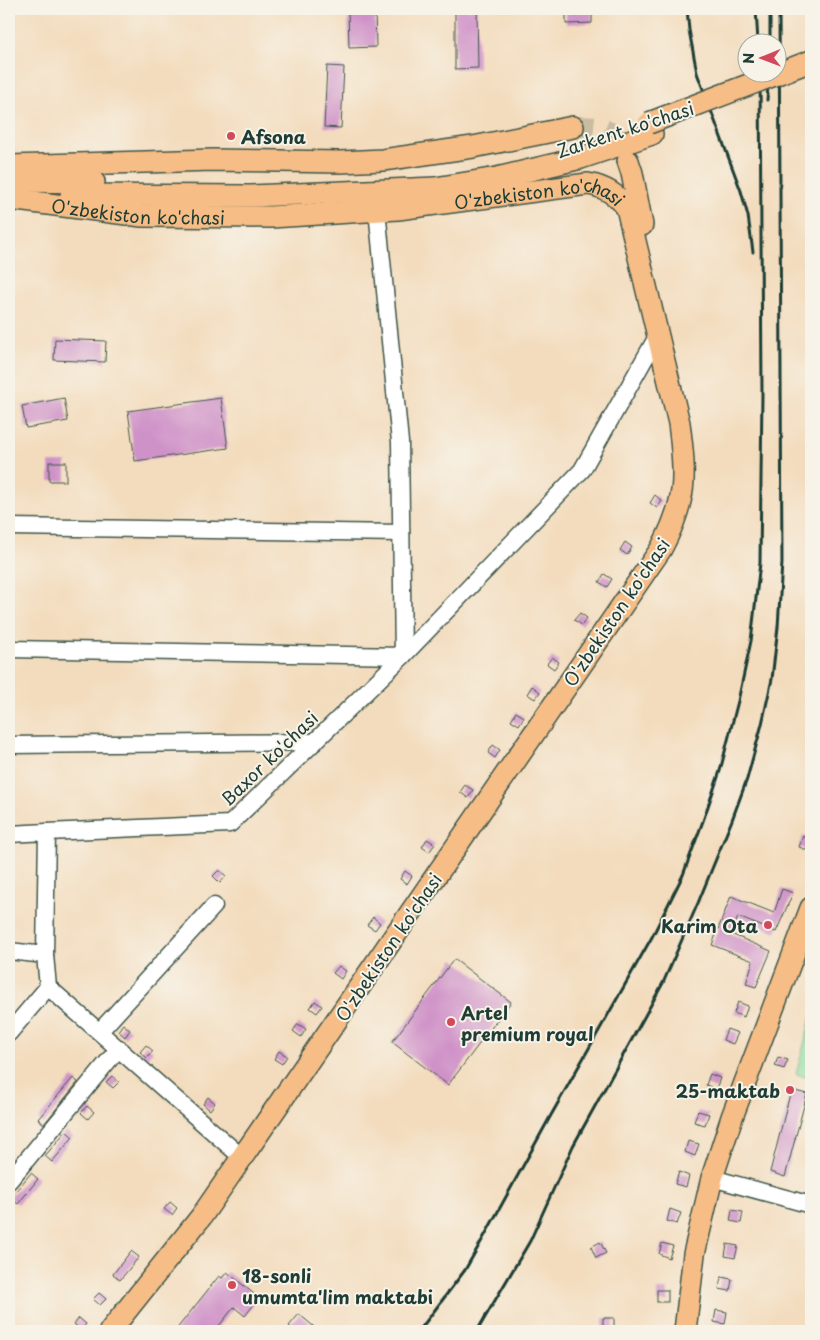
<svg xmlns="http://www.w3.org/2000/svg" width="820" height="1340" font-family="'Playpen Sans',sans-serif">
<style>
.green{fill:#84db9f;stroke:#528c6a}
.building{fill:#cf92c8}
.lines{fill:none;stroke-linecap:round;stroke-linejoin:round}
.major-tunnel{stroke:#c9bca2;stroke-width:21;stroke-dasharray:21 11;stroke-linecap:butt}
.minor-casing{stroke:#3f5549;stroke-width:19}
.major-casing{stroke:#3f5549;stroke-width:24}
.minor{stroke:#fff;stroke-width:16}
.major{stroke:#f6be86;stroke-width:21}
.rail{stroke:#1f3d34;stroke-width:3}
.major-bridge-casing{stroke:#3f5549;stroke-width:24;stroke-linecap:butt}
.major-bridge{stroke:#f6be86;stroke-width:21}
.poi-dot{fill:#d1495b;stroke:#f7f3e8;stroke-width:2}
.labels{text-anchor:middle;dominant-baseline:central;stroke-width:4;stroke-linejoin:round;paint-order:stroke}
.street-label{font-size:18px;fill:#1f3d34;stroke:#f7f3e8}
.poi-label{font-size:18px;font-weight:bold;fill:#1f3d34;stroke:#f7f3e8;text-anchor:start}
</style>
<rect width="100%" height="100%" fill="#f7f3e8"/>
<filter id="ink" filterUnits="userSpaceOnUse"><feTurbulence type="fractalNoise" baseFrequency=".02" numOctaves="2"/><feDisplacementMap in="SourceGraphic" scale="10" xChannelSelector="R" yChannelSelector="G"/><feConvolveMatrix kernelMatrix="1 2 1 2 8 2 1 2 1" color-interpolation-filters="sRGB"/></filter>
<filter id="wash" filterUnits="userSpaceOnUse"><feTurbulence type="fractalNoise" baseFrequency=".0096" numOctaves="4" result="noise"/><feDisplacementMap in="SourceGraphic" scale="20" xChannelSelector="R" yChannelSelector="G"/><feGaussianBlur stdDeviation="1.12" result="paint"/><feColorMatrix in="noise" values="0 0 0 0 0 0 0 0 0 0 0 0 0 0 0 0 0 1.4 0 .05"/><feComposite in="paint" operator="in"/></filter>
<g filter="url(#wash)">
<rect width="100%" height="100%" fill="#f3dcbd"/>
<polygon class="green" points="811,1018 811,1079 796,1074"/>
<g id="blocks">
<g class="building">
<polygon points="348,9 375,9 376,47 349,48"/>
<polygon points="455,9 477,9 478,68 455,69"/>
<polygon points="566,9 592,9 592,23 566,24"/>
<polygon points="327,66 344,67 341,128 324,127"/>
<polygon points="55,339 106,341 105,362 54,360"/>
<polygon points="64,398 68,421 26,428 22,406"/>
<polygon points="221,398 228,448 135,461 128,411"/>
<rect x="49" y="462" width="17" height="19"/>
<polygon points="655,495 662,501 657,508 650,503"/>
<polygon points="625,542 632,547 627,555 620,550"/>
<polygon points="604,574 612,579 607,587 599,582"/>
<polygon points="580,613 587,618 582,625 574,620"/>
<polygon points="552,657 559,662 554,669 547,664"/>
<polygon points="532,686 540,692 535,699 527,694"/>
<polygon points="516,712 524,717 519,725 511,720"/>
<polygon points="493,745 500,750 495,758 488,753"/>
<polygon points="465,785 473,790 468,798 460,792"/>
<polygon points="803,836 811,839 809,851 799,847"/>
<polygon points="427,839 435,844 429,852 422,847"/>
<polygon points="219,870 226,876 220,883 213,876"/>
<polygon points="405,871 412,876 407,884 400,879"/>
<polygon points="782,889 793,893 776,932 738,917 731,934 771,951 756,987 746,984 753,961 712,945 731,896 774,913"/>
<polygon points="373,917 380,923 375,930 367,925"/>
<polygon points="454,959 511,1002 448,1085 392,1042"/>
<polygon points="339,966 346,971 341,979 333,973"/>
<polygon points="315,1001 322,1006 317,1013 310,1008"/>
<polygon points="738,1002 748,1006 744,1017 734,1013"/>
<polygon points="123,1024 130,1030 125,1037 118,1031"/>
<polygon points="298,1024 306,1029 301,1037 293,1031"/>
<polygon points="727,1029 738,1033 733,1044 723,1040"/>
<polygon points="146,1045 153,1051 147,1058 140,1052"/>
<polygon points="279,1051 287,1056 282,1064 274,1059"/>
<polygon points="778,1057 788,1060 784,1069 775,1066"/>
<polygon points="710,1074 720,1078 716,1089 706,1085"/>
<polygon points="112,1076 119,1082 113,1088 106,1082"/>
<polygon points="73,1078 78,1082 44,1124 38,1119"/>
<polygon points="791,1090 807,1094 785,1177 770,1172"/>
<polygon points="208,1097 215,1103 210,1110 203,1104"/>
<polygon points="87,1106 94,1112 88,1119 81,1113"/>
<polygon points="698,1111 709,1114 705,1125 694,1122"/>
<polygon points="66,1131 73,1137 52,1162 45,1156"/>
<polygon points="688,1141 699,1144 695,1156 685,1152"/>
<polygon points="679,1172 689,1176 686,1187 675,1184"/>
<polygon points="31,1173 38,1179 18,1204 10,1198"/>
<polygon points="170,1202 177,1208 172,1215 164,1209"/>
<polygon points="670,1209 681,1213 677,1224 667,1221"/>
<polygon points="732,1210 743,1212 741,1223 730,1221"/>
<polygon points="600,1242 606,1253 596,1258 591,1247"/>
<polygon points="662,1243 673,1246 669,1258 659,1254"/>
<polygon points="727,1244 738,1246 735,1258 725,1256"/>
<polygon points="131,1251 139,1257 120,1280 113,1274"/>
<polygon points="227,1272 259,1298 245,1316 234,1307 215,1331 175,1331 219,1276 222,1278"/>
<polygon points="721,1277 732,1279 730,1291 719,1289"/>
<rect x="657" y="1290" width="11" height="12"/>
<polygon points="99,1293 106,1299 100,1305 93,1299"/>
<polygon points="716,1310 727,1312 725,1324 714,1322"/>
<polygon points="299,1314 319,1331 295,1331 289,1326"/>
<polygon points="79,1318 86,1324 81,1330 74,1324"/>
<rect x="603" y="1318" width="11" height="12"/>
</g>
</g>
</g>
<g filter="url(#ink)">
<use href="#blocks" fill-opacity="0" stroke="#3f5549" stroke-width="1"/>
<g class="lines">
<path class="major-tunnel" d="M573 127C607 126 613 128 628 160"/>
<g class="minor-casing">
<g id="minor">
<polyline points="9,527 401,533"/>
<polyline points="9,649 403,656 582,470 658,335"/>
<polyline points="9,745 315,742"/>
<polyline points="47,832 230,824 403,656 400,442 377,210"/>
<polyline points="9,834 47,832 45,955"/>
<polyline points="9,951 45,955 48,987"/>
<polyline points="48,987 237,1153 244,1156"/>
<polyline points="100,1031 214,906"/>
<polyline points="9,1033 48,987"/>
<polyline points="712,1178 811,1205"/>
<polyline points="9,1181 119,1048"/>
</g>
</g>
<g class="major-casing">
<g id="major">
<polyline points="628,161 632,173 642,225"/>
<polyline points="9,166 213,160 340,162 383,160 473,147 573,127"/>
<polyline points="9,181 94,182"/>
<polyline points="71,195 251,196 435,188 497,178 581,158 652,134"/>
<path id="s1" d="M9 199 142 216 271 217 398 209 588 184C605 187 617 194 627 208L679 423C686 477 687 500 661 549L201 1217 110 1331"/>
<polyline points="685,1331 694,1254 712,1178 732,1117 811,908"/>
</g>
</g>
<use href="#minor" class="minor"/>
<use href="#major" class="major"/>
<g class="rail">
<polyline points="687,9 689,30 697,73 741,191 748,216 753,252"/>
<polyline points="756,9 758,42"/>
<polyline points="770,42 770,9"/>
<polyline points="767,100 769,72"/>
<polyline points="419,1331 465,1270 485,1235 550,1117 652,937 683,875 703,821 720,771 738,701 751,641 760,563 762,393 760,72"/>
<polyline points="477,1331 530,1241 573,1146 663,983 698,903 732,820 747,779 762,724 772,679 778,627 782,563 779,9"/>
</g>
<g class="major-bridge-casing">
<polyline id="major-bridge" points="649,123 811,61"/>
</g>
<use href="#major-bridge" class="major-bridge"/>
</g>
</g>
<g class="poi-dot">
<circle cx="231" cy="136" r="5"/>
<circle cx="768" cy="925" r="5"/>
<circle cx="451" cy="1022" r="5"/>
<circle cx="790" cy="1090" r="5"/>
<circle cx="232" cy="1285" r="5"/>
</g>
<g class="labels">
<g class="street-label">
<text transform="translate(625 129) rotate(-18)">Zarkent ko'chasi</text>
<text stroke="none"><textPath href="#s1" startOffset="534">O'zbekiston ko'chasi</textPath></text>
<text stroke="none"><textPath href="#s1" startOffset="130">O'zbekiston ko'chasi</textPath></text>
<text transform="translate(616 612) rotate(-56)">O'zbekiston ko'chasi</text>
<text transform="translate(269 758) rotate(-44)">Baxor ko'chasi</text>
<text transform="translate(388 947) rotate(-56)">O'zbekiston ko'chasi</text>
</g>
<g class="poi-label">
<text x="241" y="136">Afsona</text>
<text x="758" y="925" text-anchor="end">Karim Ota</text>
<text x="461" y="1012">Artel<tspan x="461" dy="21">premium royal</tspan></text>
<text x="780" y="1090" text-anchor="end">25-maktab</text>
<text x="242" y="1275">18-sonli<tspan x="242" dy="21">umumta'lim maktabi</tspan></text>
</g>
</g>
<rect width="820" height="1340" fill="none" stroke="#f7f3e8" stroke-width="30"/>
<g transform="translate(762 58) rotate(269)"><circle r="24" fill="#f7f3e8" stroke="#a1aaa0"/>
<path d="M0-4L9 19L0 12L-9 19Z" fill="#d1495b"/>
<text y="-8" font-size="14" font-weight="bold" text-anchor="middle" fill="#1f3d34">N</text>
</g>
</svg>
